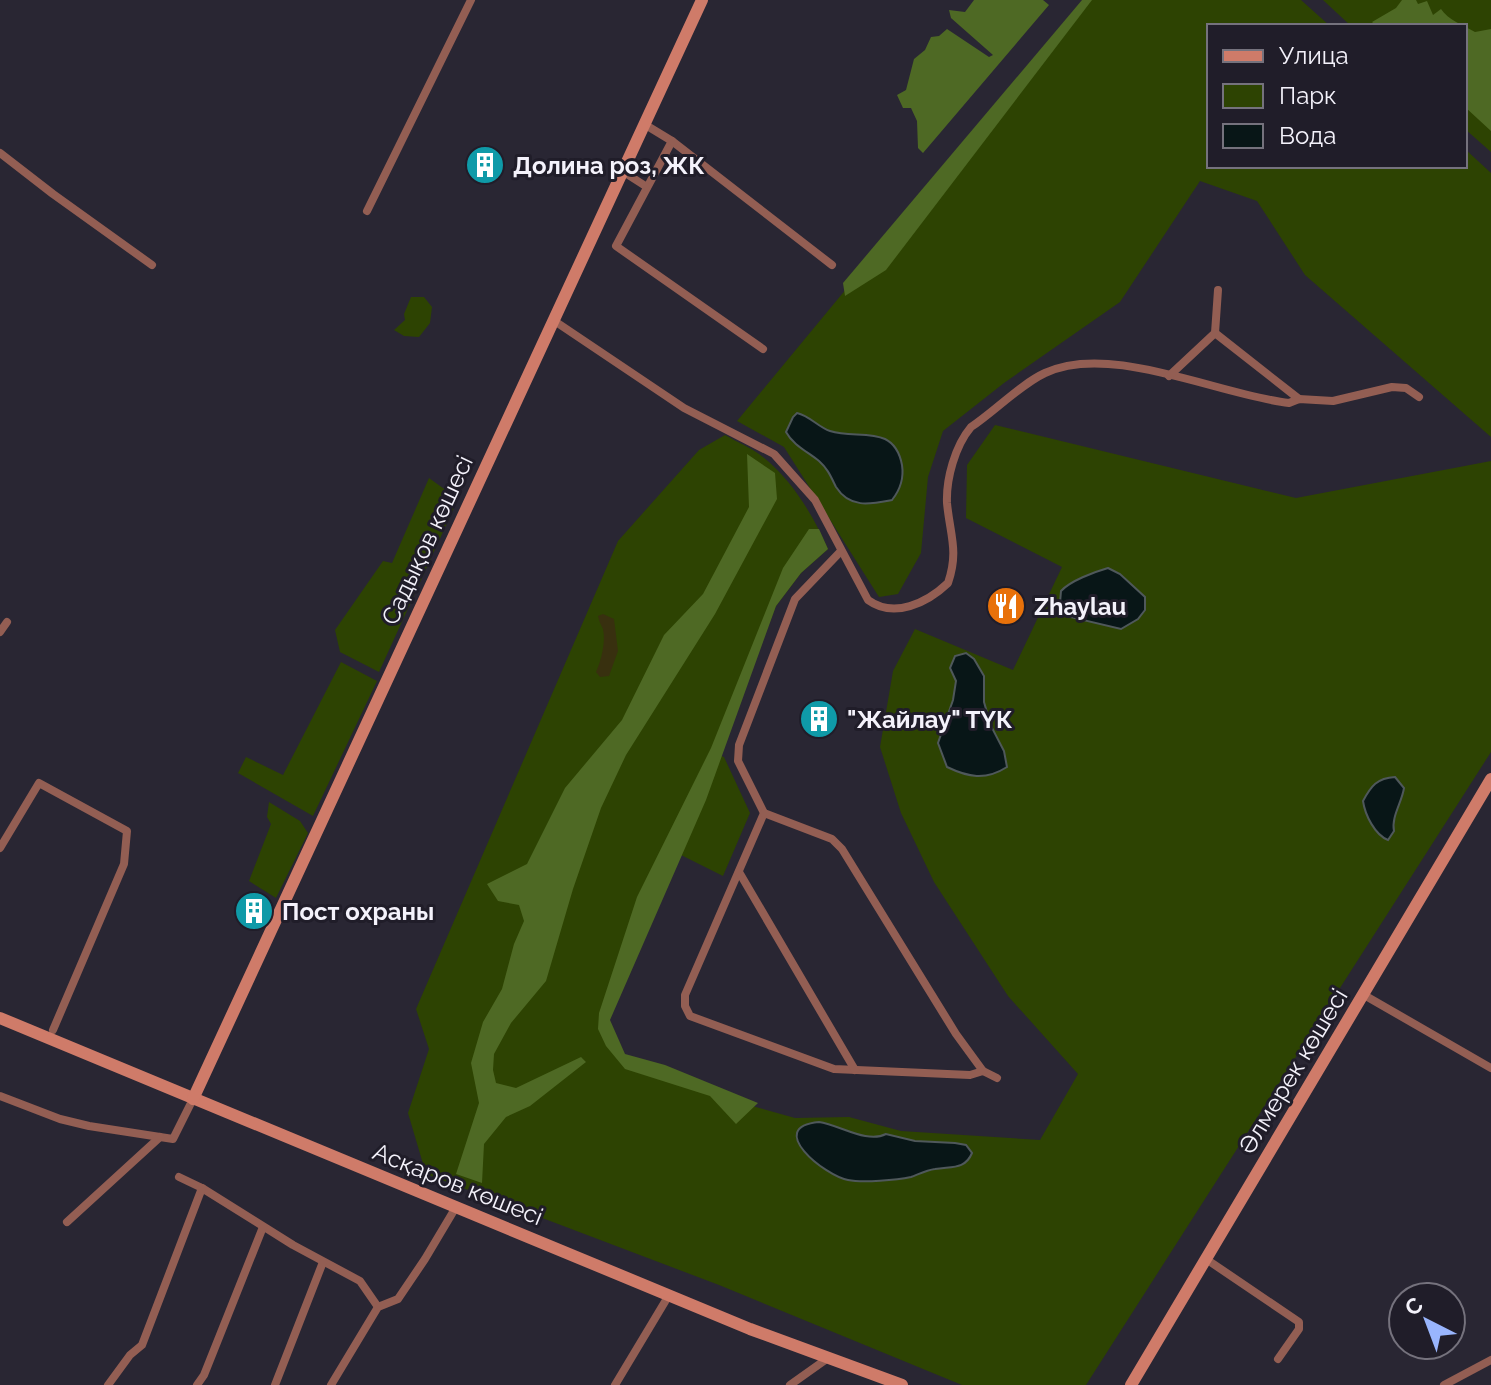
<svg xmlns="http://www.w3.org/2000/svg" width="1491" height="1385" font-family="Raleway,sans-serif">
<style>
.green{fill:#2d4302}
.forest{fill:#4e6924}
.sand{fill:#38300f}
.water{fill:#081617;stroke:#4f585b;stroke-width:2}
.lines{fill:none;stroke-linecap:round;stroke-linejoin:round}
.street{stroke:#935e53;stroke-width:8}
.secondary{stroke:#cf7b69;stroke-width:12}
.labels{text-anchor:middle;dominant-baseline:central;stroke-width:6;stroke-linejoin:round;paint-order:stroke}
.poi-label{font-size:24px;font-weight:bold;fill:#f4f2fb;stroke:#201d29;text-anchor:start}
.street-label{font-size:24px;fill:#f4f2fb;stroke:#201d29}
</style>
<rect width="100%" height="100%" fill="#292633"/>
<g class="green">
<polygon points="1085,0 1301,0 1330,26 1209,26 1209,166 1465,166 1465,149 1491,173 1491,437 1305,275 1257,201 1200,181 1120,302 1004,383 943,431 928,477 921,553 898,594 879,597 784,447 737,421"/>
<polygon points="1323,0 1491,0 1491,152 1465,129 1465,26 1351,26"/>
<polygon points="411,297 424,297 432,307 430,323 419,337 404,336 394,330 405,320 404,314"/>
<path d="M995 425 1296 498 1491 461V752L1086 1385H962L719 1285 426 1174 408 1113 429 1049 416 1009 618 541 699 450 725 435C737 442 752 448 763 457 792 480 813 515 828 549L801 573 776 606 719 755 724 757 750 813 723 876 677 853 605 1026 626 1059 720 1097 795 1118 849 1117 901 1131 1040 1140 1078 1074 1008 996 934 882 901 813 880 747 893 671 915 629 1013 670 1062 567 966 518 967 465Z"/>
<polygon points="429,478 458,499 379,672 340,652 335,630 383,561 392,563"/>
<polygon points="341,662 377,681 313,816 238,773 246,757 283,775"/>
<polygon points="269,802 300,821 308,833 276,898 249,881 271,824 267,817"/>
</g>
<g class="forest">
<polygon points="974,0 1043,0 1049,5 923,153 918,148 917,121 911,108 903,108 897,95 906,90 914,59 925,50 931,37 939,36 947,29 989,57 993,55 951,18 949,10 965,12"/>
<polygon points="1082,0 1092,0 886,270 845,296 843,283"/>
<path d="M1402 0H1416L1418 4 1427 1 1433 15 1441 9C1448 20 1463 25 1475 32L1491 29V131L1465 107V26H1376L1372 22 1396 8Z"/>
<polygon points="747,454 775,473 777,499 715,614 626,755 601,808 573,889 546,981 511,1023 494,1054 493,1070 496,1083 516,1088 581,1057 586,1062 530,1106 506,1117 484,1144 482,1183 456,1174 479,1103 471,1063 483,1022 502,989 514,944 524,921 519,905 498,901 487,884 527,864 565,788 622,720 664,635 703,594 749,507"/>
<polygon points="809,529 819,529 828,549 801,573 776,606 706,800 610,1020 625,1054 665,1065 758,1103 736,1124 710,1096 625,1069 606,1046 598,1029 599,1013 637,897 711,748 783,568"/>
</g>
<path class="sand" d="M603 614 614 619 618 651 609 676 600 677 596 672C601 661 606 642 603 629 601 625 599 621 598 616Z"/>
<g class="water">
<path d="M797 413C810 416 818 427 830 431 858 440 894 423 902 465 904 478 900 490 892 500 871 504 850 509 836 487 831 477 828 469 819 461 808 452 793 445 786 432L793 417Z"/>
<path d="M1108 568 1120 574 1145 597V610L1138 619 1121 629 1066 616 1060 603 1061 591C1070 581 1094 572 1108 568Z"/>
<path d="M966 653 974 659 984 676V702L991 726 1004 751 1007 767C985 781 968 777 947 767L938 743 953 700 956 681 950 668 955 656Z"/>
<path d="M1395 777 1404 788C1402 802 1391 817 1394 831L1388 840C1375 835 1365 815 1363 801 1371 786 1377 778 1395 777Z"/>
<path d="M819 1122C840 1125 867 1144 886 1134L915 1141 955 1143 966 1145 972 1153C965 1170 951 1166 935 1169 927 1170 919 1174 911 1177 897 1180 863 1183 848 1180 825 1176 764 1127 819 1122Z"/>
</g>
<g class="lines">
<g class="street">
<polyline points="644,124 672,141 616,246 763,349"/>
<polyline points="672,141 832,265"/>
<polyline points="0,153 53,194 152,265"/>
<polyline points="622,171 647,187"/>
<polyline points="367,211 471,0"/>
<path d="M553 320 684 408 774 454 815 500 868 600C894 619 927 603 948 583 959 551 950 535 947 503 946 479 955 446 971 427 995 411 1021 384 1045 373 1110 342 1219 395 1289 403L1299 399 1333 401 1392 387 1406 388 1419 397"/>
<polyline points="1215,333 1218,290"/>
<polyline points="1169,376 1215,333 1299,399"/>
<polyline points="841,551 795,599 739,745 738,761 764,813 685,995 685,1006 690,1016 834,1069 970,1075 983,1071 997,1078"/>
<polyline points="0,632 7,622"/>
<polyline points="764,813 832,839 842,849 956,1034 983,1071"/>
<polyline points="0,848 39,783 127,831 124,864 53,1030"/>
<polyline points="739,872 855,1070"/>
<polyline points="1364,995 1491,1068"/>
<polyline points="0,1096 60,1119 89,1126 173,1139 193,1099"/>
<polyline points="179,1177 202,1188 293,1245 360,1281 378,1307"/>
<polyline points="67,1222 160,1137"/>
<polyline points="1206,1259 1299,1322 1299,1329 1278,1359"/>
<polyline points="108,1385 130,1355 142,1345 202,1188"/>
<polyline points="197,1385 204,1375 263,1227"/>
<polyline points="275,1385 323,1262"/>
<polyline points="331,1385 378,1307 398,1299 425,1259 456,1207"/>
<polyline points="615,1385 669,1295"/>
<polyline points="790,1385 828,1358"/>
<polyline points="1444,1385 1491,1360"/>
</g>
<g class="secondary">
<polyline points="0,1018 750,1329 902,1385"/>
<polyline points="193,1099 702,0"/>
<polyline points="1131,1385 1491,779"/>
</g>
</g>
<defs>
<g id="building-disc" transform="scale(2)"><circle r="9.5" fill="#0f9aa8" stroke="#201d29"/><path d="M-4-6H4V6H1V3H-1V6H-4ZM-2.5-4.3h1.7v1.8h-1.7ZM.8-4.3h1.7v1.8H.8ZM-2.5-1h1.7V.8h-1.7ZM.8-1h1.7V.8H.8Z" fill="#fff"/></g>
<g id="restaurant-disc" transform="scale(2)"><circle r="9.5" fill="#e8710a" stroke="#201d29"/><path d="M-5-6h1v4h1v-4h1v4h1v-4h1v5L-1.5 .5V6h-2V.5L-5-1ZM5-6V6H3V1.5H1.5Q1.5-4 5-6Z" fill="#fff"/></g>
</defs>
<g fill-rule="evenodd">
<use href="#building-disc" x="485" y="165"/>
<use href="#restaurant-disc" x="1006" y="606"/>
<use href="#building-disc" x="819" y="719"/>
<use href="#building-disc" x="254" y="911"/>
</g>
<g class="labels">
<g class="poi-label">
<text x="513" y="165">Долина роз, ЖК</text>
<text x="1034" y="606">Zhaylau</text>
<text x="847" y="719">"Жайлау" ТҮК</text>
<text x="282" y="911">Пост охраны</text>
</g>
<g class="street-label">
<text transform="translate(427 540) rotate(-65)">Садықов көшесі</text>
<text transform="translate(1293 1071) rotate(-59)">Әлмерек көшесі</text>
<text transform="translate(458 1184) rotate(22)">Асқаров көшесі</text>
</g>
</g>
<rect x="1207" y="24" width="260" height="144" fill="#201d29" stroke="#75727d" stroke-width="2"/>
<rect x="1223" y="50" width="40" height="12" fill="#cf7b69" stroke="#75727d" stroke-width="2"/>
<text x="1279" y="64" font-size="24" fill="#f4f2fb">Улица</text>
<rect x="1223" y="84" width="40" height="24" fill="#2d4302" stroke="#75727d" stroke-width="2"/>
<text x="1279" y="104" font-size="24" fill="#f4f2fb">Парк</text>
<rect x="1223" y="124" width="40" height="24" fill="#081617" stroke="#75727d" stroke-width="2"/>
<text x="1279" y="144" font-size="24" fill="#f4f2fb">Вода</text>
<g transform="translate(1427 1321) rotate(318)"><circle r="38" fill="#201d29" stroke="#75727d" stroke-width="2"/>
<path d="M0-6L14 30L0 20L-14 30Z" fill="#99b5fd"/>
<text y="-12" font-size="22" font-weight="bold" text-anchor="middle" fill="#f4f2fb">С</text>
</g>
</svg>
